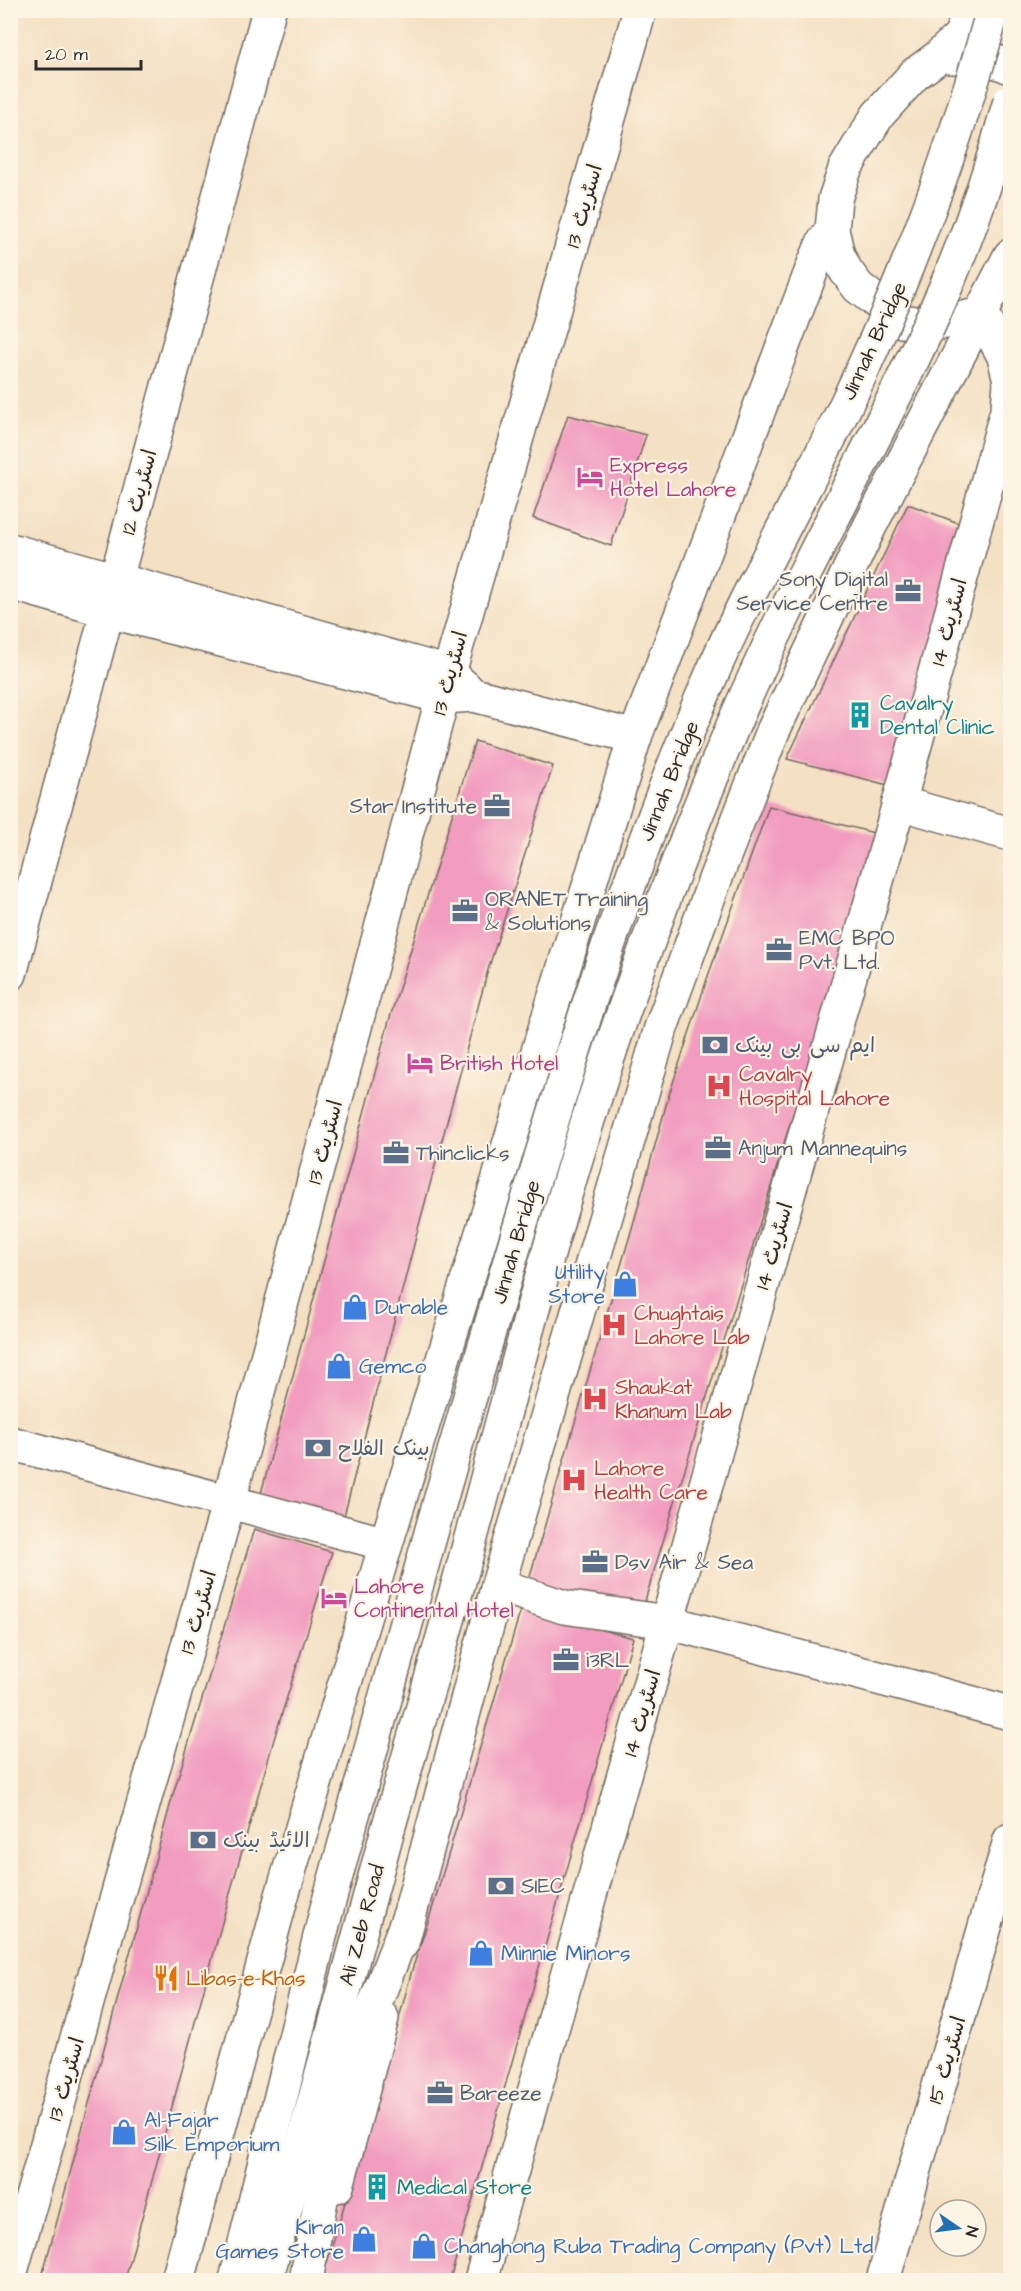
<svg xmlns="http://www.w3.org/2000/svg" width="1021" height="2291" font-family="'Architects Daughter','Playpen Sans Arabic',sans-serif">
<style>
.building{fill:#f29dc0}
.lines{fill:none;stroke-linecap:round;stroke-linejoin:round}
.minor-casing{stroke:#716a60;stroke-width:36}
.secondary-casing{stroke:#716a60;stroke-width:36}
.minor{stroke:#fff;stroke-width:33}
.secondary{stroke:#fff;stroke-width:33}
.secondary-bridge-casing{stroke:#716a60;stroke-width:36;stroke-linecap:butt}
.secondary-bridge{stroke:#fff;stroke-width:33}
.labels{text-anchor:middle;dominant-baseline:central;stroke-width:4.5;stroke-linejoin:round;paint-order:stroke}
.street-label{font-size:21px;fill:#2b2b2b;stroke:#fcf5e5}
.hotel-label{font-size:21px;fill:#b23c85;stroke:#fcf5e5;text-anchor:start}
.service-label{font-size:21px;fill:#4e5e75;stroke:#fcf5e5;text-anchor:start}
.culture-label{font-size:21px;fill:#0d838f;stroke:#fcf5e5;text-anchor:start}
.health-label{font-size:21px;fill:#be3a42;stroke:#fcf5e5;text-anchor:start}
.shop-label{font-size:21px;fill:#366cbe;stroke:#fcf5e5;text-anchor:start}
.food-label{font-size:21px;fill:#c56008;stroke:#fcf5e5;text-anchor:start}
</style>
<rect width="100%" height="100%" fill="#fcf5e5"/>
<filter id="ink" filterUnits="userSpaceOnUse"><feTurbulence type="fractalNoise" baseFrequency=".0167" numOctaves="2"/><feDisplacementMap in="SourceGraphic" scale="12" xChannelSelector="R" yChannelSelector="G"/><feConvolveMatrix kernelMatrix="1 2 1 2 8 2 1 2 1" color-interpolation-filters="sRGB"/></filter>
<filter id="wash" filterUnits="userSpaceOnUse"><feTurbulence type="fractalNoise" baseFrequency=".008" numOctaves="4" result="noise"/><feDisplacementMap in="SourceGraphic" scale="24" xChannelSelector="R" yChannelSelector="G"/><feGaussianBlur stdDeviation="1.35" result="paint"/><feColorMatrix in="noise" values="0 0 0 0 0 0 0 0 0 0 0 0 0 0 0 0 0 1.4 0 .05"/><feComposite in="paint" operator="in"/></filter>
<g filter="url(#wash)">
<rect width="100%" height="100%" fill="#f4e0c3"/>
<g id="blocks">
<g class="building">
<polygon points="568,415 646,435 611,546 533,518"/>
<polygon points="908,504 969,527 892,786 787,759"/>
<polygon points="475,741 553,766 488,970 419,1225 343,1520 260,1497 389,1021"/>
<polygon points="769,806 878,834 640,1617 527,1586 635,1218 668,1098 707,979"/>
<polygon points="254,1529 332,1552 275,1736 232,1886 125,2280 41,2280 174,1791"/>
<polygon points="521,1609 633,1638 452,2272 449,2280 322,2280 393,2041 412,1970 434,1903"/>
</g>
</g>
</g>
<g filter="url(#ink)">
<use href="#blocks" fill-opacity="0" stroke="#716a60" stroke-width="1.5"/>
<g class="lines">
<g class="minor-casing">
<g id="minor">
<path d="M951 57C970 55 993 59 1010 67"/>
<polyline points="832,230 838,255 846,271 858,287 901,321 932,325 981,314"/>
<polyline points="981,314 1004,356 1010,381"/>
<polyline points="10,550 449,673 466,688"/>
<polyline points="10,583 108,611 443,697 474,695 635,737"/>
<polyline points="899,803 1010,834"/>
<polyline points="10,974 269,10"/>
<polyline points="10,1443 386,1544"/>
<polyline points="498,1585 564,1607 667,1622 1010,1713"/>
<polyline points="402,1943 498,1585 661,1028 716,877 773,731 870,526 1010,256"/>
<polyline points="337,2186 382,2018"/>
<polyline points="10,2275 229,1501 449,673 640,10"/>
<polyline points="178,2280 281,1899 386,1544 635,737 814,264 823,243 832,230 835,199 845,169 860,144 878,115 915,74 937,58 960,36 971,10"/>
<polyline points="481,2280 899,803 1008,407 1010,383"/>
<polyline points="883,2280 1010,1840"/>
</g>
</g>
<g class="secondary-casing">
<g id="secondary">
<polyline points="351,2066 409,1916"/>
<polyline points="236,2280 326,1912 418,1580"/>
<polyline points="266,2280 388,1829 462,1571"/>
<polyline points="306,2280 351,2041"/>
</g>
</g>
<use href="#minor" class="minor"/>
<use href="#secondary" class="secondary"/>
<g class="secondary-bridge-casing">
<g id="secondary-bridge">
<path d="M462 1571C507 1406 549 1239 602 1076 640 959 684 842 732 728 792 587 870 455 933 316 965 246 990 174 1010 101"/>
<path d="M418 1580C449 1466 483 1353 516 1240 572 1052 630 864 708 683 754 575 816 474 864 366 917 251 959 133 993 10"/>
</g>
</g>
<use href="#secondary-bridge" class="secondary-bridge"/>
</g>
</g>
<defs>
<g id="hotel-bare" transform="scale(2.07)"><path d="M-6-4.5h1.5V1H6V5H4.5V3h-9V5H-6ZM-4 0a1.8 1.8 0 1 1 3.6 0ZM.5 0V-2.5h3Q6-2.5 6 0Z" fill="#d1479c" stroke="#fcf5e5" stroke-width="2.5" paint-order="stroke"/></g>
<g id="office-bare" transform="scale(2.07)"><path d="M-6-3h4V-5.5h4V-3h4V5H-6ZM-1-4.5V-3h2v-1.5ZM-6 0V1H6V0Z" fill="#5c6f8a" stroke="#fcf5e5" stroke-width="2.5" paint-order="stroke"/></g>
<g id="building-bare" transform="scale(2.07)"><path d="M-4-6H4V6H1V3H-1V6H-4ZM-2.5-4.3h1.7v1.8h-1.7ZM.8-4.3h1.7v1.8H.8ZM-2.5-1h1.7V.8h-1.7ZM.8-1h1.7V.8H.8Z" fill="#0f9aa8" stroke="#fcf5e5" stroke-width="2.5" paint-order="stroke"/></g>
<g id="bank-bare" transform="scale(2.07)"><path d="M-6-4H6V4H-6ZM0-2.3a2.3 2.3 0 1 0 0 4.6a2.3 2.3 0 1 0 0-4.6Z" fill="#5c6f8a" stroke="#fcf5e5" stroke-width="2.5" paint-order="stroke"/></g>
<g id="hospital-bare" transform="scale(2.07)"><path d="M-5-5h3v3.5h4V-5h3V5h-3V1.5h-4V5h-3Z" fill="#e0444e" stroke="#fcf5e5" stroke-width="2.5" paint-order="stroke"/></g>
<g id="shop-bare" transform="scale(2.07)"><path d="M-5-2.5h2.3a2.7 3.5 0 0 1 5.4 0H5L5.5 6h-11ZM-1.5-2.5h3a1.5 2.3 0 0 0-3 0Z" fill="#3f7fe0" stroke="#fcf5e5" stroke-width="2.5" paint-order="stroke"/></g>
<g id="restaurant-bare" transform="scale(2.07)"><path d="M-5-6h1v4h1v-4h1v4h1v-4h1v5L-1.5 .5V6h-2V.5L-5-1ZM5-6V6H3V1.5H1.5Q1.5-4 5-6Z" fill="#e8710a" stroke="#fcf5e5" stroke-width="2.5" paint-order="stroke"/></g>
</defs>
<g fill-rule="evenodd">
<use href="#hotel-bare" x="590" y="477"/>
<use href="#office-bare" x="908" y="591"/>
<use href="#building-bare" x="860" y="715"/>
<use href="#office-bare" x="497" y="806"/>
<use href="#office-bare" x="465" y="911"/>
<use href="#office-bare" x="779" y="950"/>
<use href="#bank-bare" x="715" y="1045"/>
<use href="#hotel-bare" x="420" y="1063"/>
<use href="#hospital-bare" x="719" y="1086"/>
<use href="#office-bare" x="718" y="1148"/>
<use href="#office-bare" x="396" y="1153"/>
<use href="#shop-bare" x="625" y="1284"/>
<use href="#shop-bare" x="355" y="1307"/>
<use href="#hospital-bare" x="614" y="1325"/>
<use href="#shop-bare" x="339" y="1366"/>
<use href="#hospital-bare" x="595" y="1399"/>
<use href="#bank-bare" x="318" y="1448"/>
<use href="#hospital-bare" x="574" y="1480"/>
<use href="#office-bare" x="595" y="1562"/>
<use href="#hotel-bare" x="334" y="1598"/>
<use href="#office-bare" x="566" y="1660"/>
<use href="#bank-bare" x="203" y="1840"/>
<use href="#bank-bare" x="501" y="1886"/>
<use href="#shop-bare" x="481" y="1953"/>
<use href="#restaurant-bare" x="166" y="1978"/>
<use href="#office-bare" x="440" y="2093"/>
<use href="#shop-bare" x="124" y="2132"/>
<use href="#building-bare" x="377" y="2187"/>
<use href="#shop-bare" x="364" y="2239"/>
<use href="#shop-bare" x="424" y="2246"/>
</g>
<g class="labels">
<g class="street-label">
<text transform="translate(584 206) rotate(-74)">اسٹریٹ 13</text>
<text transform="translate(874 341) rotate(-65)">Jinnah Bridge</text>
<text transform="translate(139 492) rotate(-75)">اسٹریٹ 12</text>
<text transform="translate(949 622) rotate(-75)">اسٹریٹ 14</text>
<text transform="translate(450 673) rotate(-75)">اسٹریٹ 13</text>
<text transform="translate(669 781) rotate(-68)">Jinnah Bridge</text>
<text transform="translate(325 1142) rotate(-75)">اسٹریٹ 13</text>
<text transform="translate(516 1242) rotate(-74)">Jinnah Bridge</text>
<text transform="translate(774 1246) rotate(-74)">اسٹریٹ 14</text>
<text transform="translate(198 1612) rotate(-74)">اسٹریٹ 13</text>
<text transform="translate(642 1713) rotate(-74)">اسٹریٹ 14</text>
<text transform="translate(362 1925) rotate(-75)">Ali Zeb Road</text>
<text transform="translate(947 2060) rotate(-74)">اسٹریٹ 15</text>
<text transform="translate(66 2079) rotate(-74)">اسٹریٹ 13</text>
</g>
<g class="hotel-label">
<text x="610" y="465">Express<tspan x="610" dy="24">Hotel Lahore</tspan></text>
<text x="440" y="1063">British Hotel</text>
<text x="354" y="1586">Lahore<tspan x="354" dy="24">Continental Hotel</tspan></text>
</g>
<g class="service-label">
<text x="888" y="579" text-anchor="end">Sony Digital<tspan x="888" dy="24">Service Centre</tspan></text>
<text x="477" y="806" text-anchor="end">Star Institute</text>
<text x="485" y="899">ORANET Training<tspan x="485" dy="24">&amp; Solutions</tspan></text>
<text x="799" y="938">EMC BPO<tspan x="799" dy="24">Pvt. Ltd.</tspan></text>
<text x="735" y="1045">ایم سی بی بینک</text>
<text x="738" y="1148">Anjum Mannequins</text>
<text x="416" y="1153">Thinclicks</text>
<text x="338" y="1448">بینک الفلاح</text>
<text x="615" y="1562">Dsv Air &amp; Sea</text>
<text x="586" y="1660">i3RL</text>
<text x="223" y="1840">الائیڈ بینک</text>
<text x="521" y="1886">SIEC</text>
<text x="460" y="2093">Bareeze</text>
</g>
<g class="culture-label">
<text x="880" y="703">Cavalry<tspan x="880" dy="24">Dental Clinic</tspan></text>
<text x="397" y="2187">Medical Store</text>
</g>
<g class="health-label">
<text x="739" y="1074">Cavalry<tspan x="739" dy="24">Hospital Lahore</tspan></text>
<text x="634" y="1313">Chughtais<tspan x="634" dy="24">Lahore Lab</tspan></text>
<text x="615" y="1387">Shaukat<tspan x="615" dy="24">Khanum Lab</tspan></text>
<text x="594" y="1468">Lahore<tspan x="594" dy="24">Health Care</tspan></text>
</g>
<g class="shop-label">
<text x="605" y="1272" text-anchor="end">Utility<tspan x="605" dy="24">Store</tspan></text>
<text x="375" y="1307">Durable</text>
<text x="359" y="1366">Gemco</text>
<text x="501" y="1953">Minnie Minors</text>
<text x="144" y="2120">Al-Fajar<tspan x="144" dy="24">Silk Emporium</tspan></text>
<text x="344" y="2227" text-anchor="end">Kiran<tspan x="344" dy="24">Games Store</tspan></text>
<text x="444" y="2246">Changhong Ruba Trading Company (Pvt) Ltd</text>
</g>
<g class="food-label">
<text x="186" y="1978">Libas-e-Khas</text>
</g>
</g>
<rect width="1021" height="2291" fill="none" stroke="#fcf5e5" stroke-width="36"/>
<g transform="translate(958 2228) rotate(104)"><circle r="28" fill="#fcf5e5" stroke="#a8a49b" stroke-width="1.5"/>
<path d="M0-4.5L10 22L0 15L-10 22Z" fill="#1f6fb2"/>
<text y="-9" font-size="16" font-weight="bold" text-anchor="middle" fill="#2b2b2b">N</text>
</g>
<path d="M36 60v9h105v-9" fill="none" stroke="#2b2b2b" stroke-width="3"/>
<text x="45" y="60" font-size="18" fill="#2b2b2b" stroke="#fcf5e5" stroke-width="4.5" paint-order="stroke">20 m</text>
</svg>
